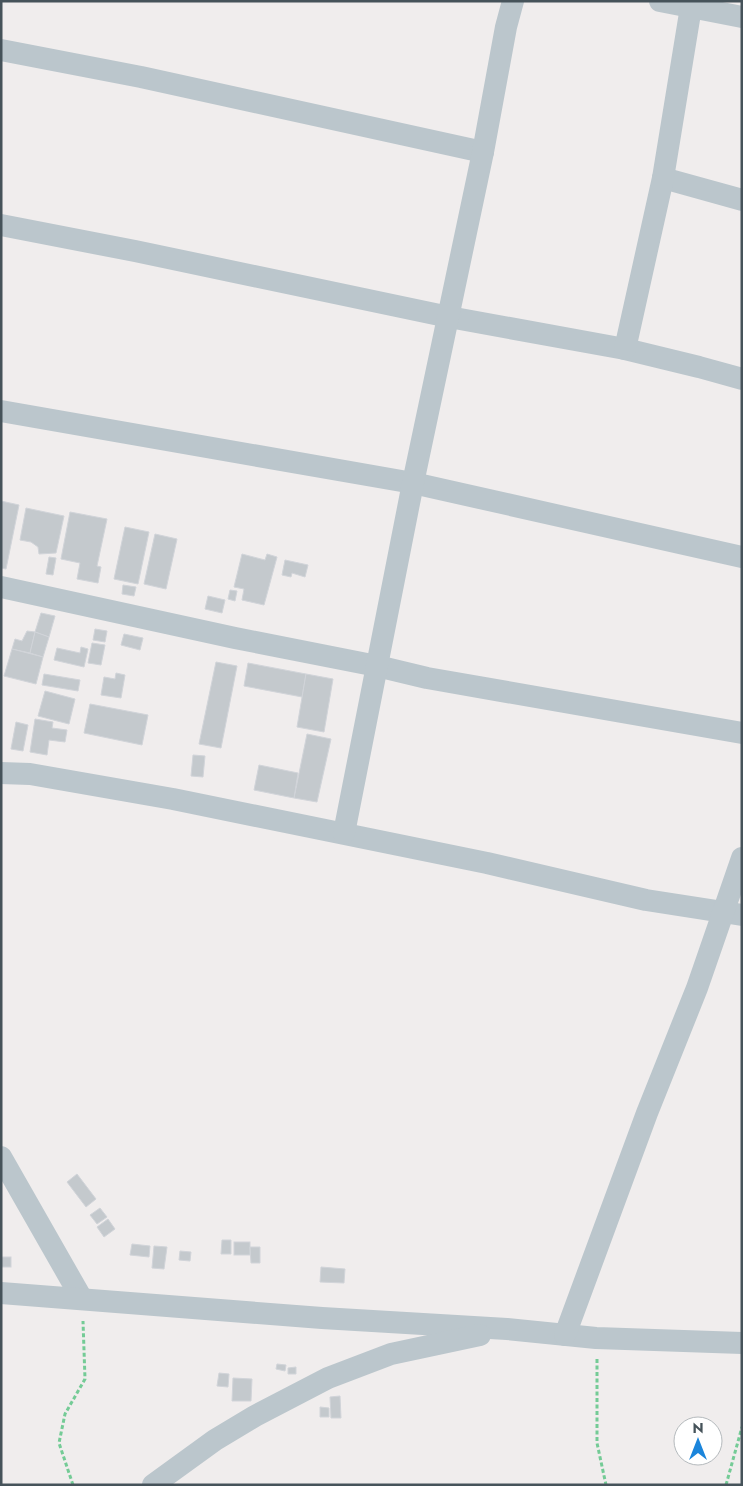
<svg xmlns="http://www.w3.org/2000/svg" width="743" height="1486" font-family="Jost,sans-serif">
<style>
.building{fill:#c4c9cd;stroke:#d1d4d9}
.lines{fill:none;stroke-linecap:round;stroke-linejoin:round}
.path{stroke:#74cb96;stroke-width:3;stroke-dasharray:4 2.5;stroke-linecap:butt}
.minor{stroke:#bbc6cc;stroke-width:22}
</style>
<rect width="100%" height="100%" fill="#f0eded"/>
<g class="building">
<polygon points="1,501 19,505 6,569 1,568"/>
<polygon points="26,508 64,516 56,553 39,554 38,547 31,542 20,540"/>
<polygon points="70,512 107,519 97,566 101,567 98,583 77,579 80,563 61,559"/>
<polygon points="125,527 149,532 138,584 114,579"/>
<polygon points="155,534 177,539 166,589 144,584"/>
<polygon points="242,554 265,560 267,554 277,557 264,605 242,600 244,589 234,587"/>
<polygon points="49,557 56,558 53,575 46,574"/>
<polygon points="285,560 308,565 305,577 292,573 291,577 282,575"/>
<polygon points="123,585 136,587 134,596 122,594"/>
<polygon points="230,590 237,591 235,601 228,599"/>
<polygon points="208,596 225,600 222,613 205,609"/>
<polygon points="41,613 55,616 49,637 35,632"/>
<polygon points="95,629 107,631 105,642 93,640"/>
<polygon points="27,631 35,632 30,653 12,649 15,639 22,641"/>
<polygon points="35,632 49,637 43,657 30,653"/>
<polygon points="124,634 143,638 140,650 121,645"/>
<polygon points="92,643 105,645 101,665 88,663"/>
<polygon points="81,647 88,649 84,667 54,660 57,648 80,653"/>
<polygon points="12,649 43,657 36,684 4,676"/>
<polygon points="216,662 237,666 221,748 199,744"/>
<polygon points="248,663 306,674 302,697 244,686"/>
<polygon points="116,673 125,675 121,698 101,695 104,677 115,679"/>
<polygon points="44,674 80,680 78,691 42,685"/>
<polygon points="306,674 333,679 324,732 297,727"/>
<polygon points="45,691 75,699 69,724 38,716"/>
<polygon points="90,704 148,715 142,745 84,733"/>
<polygon points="35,719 53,722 52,728 67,730 65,742 49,740 47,755 30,752"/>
<polygon points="16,722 28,725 23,751 11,749"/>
<polygon points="307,734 331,739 317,802 294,798"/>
<polygon points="193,755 205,756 203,777 191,776"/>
<polygon points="259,765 298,773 294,798 254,790"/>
<polygon points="77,1174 96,1199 86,1207 67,1182"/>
<polygon points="100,1208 107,1217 97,1224 90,1215"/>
<polygon points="108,1219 115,1229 104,1237 97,1227"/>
<polygon points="222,1240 231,1240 231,1254 221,1254"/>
<rect x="234" y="1242" width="16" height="13"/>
<polygon points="132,1244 150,1246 149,1257 130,1255"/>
<polygon points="154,1246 167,1247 164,1269 152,1268"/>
<polygon points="250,1247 260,1247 260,1263 251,1263"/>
<polygon points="180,1251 191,1252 190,1261 179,1260"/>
<rect x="1" y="1257" width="10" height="10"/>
<polygon points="321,1267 345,1269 344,1283 320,1282"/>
<polygon points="277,1364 286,1365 285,1371 276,1369"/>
<polygon points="296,1367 296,1374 288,1374 288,1368"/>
<polygon points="219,1373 229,1374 228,1387 217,1386"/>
<polygon points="233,1378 252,1379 251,1401 232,1401"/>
<polygon points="340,1396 341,1418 331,1418 330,1397"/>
<polygon points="320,1407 329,1408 329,1417 320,1417"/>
</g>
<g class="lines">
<g class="path">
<polyline points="597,1359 597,1443 606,1485"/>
<polyline points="73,1485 59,1443 65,1414 85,1379 83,1321"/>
<polyline points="726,1485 742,1427"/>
</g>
<g class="minor">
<polyline points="660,1 742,17"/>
<polyline points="1,50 141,77 483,152"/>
<polyline points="663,178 742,200"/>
<polyline points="1,225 135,251 449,317 625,349 699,367 742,379"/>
<polyline points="625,349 663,178 691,7"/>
<polyline points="1,411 413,483 742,557"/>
<polyline points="1,587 235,638 377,666 427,678 742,733"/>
<polyline points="1,773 30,774 173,799 487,863 646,900 742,915"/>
<polyline points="344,833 413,483 483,152 506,27 513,1"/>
<polyline points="1,1157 82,1299"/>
<polyline points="1,1293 322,1318 507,1329 596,1338 742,1343"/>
<polyline points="565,1335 647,1113 697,988 742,858"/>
<polyline points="153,1485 215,1440 255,1416 328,1378 391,1354 480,1335"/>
</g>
</g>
<rect width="743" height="1486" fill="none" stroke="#46535a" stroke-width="5"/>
<g transform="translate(698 1441)"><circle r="24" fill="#ffffff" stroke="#b5babd"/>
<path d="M0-4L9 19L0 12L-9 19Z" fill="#1b85db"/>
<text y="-8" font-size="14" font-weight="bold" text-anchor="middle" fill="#46535a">N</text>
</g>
</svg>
